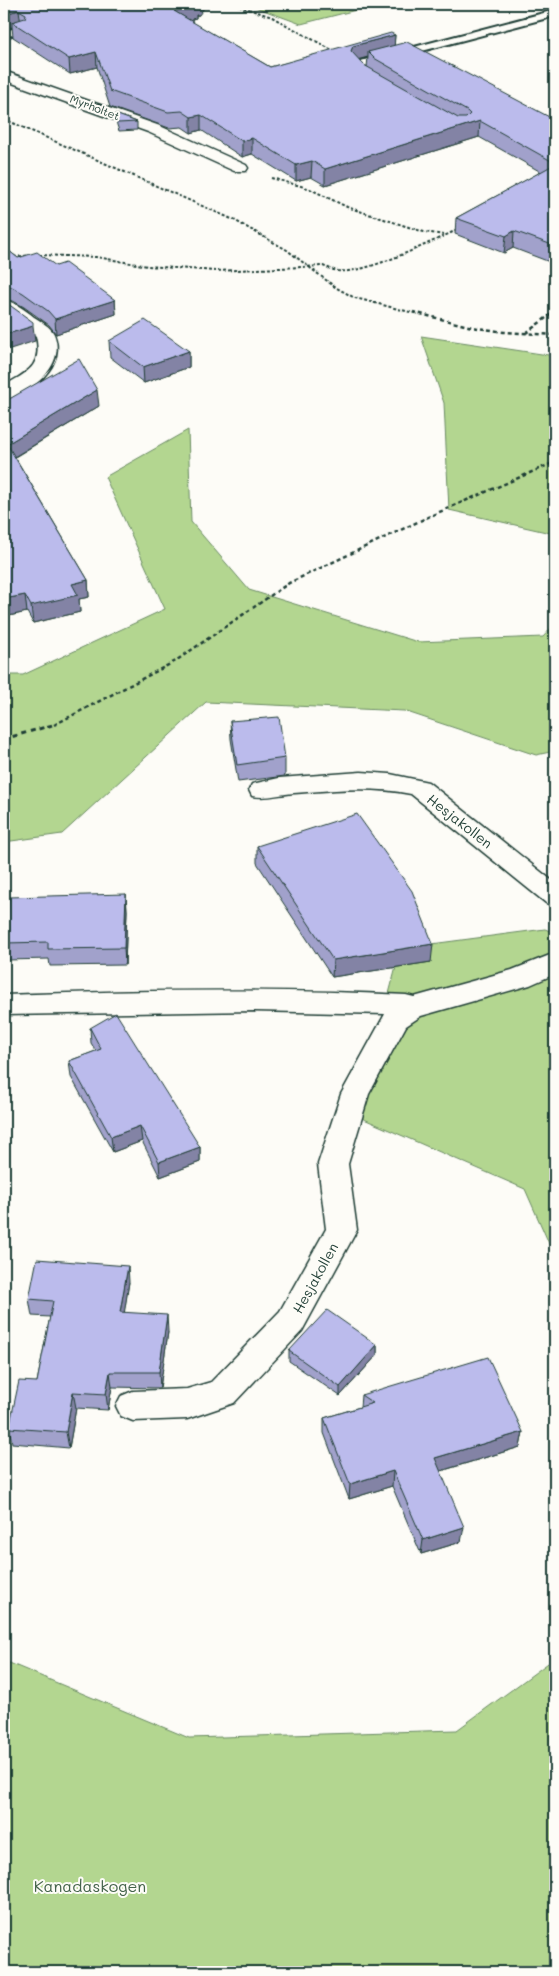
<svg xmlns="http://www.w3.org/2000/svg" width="559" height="1976" font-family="Mali,sans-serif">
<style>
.green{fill:#b3d690;stroke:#698a62}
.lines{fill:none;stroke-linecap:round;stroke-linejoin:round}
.service-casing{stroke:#1f3d34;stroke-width:4}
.minor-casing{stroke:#1f3d34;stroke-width:3}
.path-far2{stroke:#1f3d34;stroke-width:2;stroke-dasharray:3 2;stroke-linecap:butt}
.path-far1{stroke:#1f3d34;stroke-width:2.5;stroke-dasharray:4 3;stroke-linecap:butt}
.path{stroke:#1f3d34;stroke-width:3;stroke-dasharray:5 4;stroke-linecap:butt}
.service{fill:#fdfcf7;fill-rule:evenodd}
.minor{fill:#fdfcf7;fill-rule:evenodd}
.wall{fill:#a1a1cb;stroke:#1f3d34;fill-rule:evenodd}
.shaded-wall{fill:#8383a5;stroke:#1f3d34}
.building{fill:#bbbbec;stroke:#1f3d34}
.labels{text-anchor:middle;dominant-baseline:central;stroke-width:4;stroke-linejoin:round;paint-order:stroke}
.far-street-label{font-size:11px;fill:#1f3d34;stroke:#fdfcf7}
.street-label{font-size:14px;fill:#1f3d34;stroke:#fdfcf7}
.near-park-label{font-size:16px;fill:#44634b;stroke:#fdfcf7}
</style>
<rect width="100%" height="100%" fill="#fdfcf7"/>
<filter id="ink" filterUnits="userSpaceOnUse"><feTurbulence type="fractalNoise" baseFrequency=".02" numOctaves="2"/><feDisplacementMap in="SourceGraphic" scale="10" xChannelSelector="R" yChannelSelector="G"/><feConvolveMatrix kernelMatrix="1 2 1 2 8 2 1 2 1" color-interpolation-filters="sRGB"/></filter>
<g filter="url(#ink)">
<g class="green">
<polygon points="247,4 392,4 356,10 301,24"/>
<polygon points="421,336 555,356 555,534 449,510 444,403"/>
<polygon points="188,430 191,522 249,590 418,642 543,637 555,624 555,751 536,755 404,711 206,702 62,834 4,842 4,675 23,675 165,609 105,477"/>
<polygon points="545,929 555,933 555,1257 525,1189 357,1116 401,948"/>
<polygon points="4,1651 7,1662 189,1738 457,1730 555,1658 555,1972 4,1972"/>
</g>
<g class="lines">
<g class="service-casing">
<g id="service">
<polygon points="555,10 555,16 365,66 377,79 376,81 368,81 352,65 353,63"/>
<polygon points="21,27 26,30 25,32 4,37 4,31"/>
</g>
</g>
<g class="minor-casing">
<g id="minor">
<polygon points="4,71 160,126 246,165 248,168 246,171 234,171 148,132 4,80"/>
<path d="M4 300C16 303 24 309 34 317 40 321 51 327 54 334 67 366 31 393 4 400V386C27 372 43 367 36 336L4 312Z"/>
<path d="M361 772 390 774 428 782 555 883V906L546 903 411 794C372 786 334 790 294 793 280 794 266 799 252 796L249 790 252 784 279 778Z"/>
<path d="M555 953V974L530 985 421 1016 406 1026 369 1094 348 1164 357 1230 302 1331 234 1403 187 1419 133 1421 121 1416 116 1406 121 1396 133 1391 187 1389 211 1382 280 1311 326 1229 318 1164 341 1094 385 1014 255 1011 4 1015V995C138 990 272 988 406 995L414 997 512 970Z"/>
</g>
</g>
<g class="path-far2">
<polyline points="234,4 272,17 332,50"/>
<polyline points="4,119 234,220 287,250 335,287 355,298 418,314"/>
<polyline points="271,178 308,188 347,207 424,232 444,235"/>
<path d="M39 255 96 257 148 266 215 271 323 266C328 268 333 270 338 271 364 275 431 242 457 230"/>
<polyline points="14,257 32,255"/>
<polyline points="553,314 555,312"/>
</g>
<g class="path-far1">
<polyline points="413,312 472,327 504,332 555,335"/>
<polyline points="526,333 554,312"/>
<polyline points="54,725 174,662 289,583 428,517 555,462"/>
</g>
<polyline class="path" points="4,739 56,724"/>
<use href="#service" class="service"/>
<use href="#minor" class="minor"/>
</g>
<g class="wall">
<path d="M4 4 199 15H196V18L192 19V22L270 67 395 35 394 45 555 120V264L513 248 504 253 455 234 456 218 541 172 479 137 325 185 311 177 296 181 252 154 242 157 201 130 191 133 182 127 169 128 110 107 97 67 70 74 13 37 12 27 4 29ZM368 57 367 67 368 68 364 65 358 60Z"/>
<polygon points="115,114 137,122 137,130 119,131 116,122"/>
<polygon points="4,247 18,258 56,266 115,300 116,314 56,334 49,325 24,307 13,301 4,299"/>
<polygon points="109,341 189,351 189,367 144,383 110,357"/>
<polygon points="4,402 99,406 15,457 88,580 89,597 79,599 80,612 33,623 27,612 4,617"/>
<polygon points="230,721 285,758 285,776 238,782 231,739"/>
<polygon points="554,779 555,779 555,807 552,796"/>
<polygon points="257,846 431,962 332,977 257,863"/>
<polygon points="126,894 127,911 125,965 50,966 49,959 7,960 5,943"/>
<polygon points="90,1028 200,1147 200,1162 160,1177 142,1141 113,1152 71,1077 69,1061 96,1051 91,1043"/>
<polygon points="129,1282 124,1312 168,1332 160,1388 112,1387 108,1410 76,1408 69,1448 12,1443 9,1428 37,1382 50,1317 32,1316 29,1299"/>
<polygon points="377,1345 377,1355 340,1396 289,1361 289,1351"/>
<polygon points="361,1395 523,1432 520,1447 441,1471 461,1542 421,1554 392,1486 349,1499 324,1433 324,1418 360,1407"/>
</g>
<g class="shaded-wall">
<polygon points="193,4 207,4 199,15 196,15 196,18 192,19 192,22 174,11 188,5"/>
<polygon points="19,10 21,25 12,22 12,27 4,29 4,14"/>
<polygon points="395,35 394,50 368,52 368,57 353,61 351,51 353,46"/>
<polygon points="96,52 97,67 70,74 69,59"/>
<polygon points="201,115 201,130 191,133 191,117"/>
<polygon points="480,121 479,137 325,185 325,169"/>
<polygon points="252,138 252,154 242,157 242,141"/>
<polygon points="312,161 311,177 296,181 296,165"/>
<polygon points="514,231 513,248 504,253 506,236"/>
<polygon points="115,300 116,314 56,334 55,319"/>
<polygon points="33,326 35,341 4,351 4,335"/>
<polygon points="189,351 189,367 144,383 143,367"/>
<polygon points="97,390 99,406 9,460 7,444"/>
<polygon points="88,580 89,597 79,599 80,612 33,623 31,606 72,584"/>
<polygon points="25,595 27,612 4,617 4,599"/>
<polygon points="126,894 127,911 125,965 124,948"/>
<polygon points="433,944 431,962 332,977 333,960"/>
<polygon points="140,1126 142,1141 113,1152 111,1137"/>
<polygon points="200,1147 200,1162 160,1177 159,1162"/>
<polygon points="128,1266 129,1282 122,1328 120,1312"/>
<polygon points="167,1315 168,1332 160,1388 159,1372"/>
<polygon points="377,1345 377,1355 340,1396 340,1387"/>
<polygon points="110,1372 112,1387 108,1410 106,1394"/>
<polygon points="73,1392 76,1408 69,1448 66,1432"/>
<polygon points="523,1432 520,1447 434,1473 435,1458"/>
<polygon points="393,1471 392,1486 349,1499 350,1484"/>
<polygon points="464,1527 461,1542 421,1554 423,1540"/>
</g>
<g class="building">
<polygon points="4,4 193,4 188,5 192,7 174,11 270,67 391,33 395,35 353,46 351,51 364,65 458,118 466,118 470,114 467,111 374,58 368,52 407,42 555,120 555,163 480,121 325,169 312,161 296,165 252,138 242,141 201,115 191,117 182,111 168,112 110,91 96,52 69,59 12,22 25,18 26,14 19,10 4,14"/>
<polygon points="115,114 137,122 118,123"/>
<polygon points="555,164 555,246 514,231 506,236 456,218"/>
<polygon points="4,247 18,258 37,252 56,266 65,263 115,300 55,319 48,311 23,293 12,287 4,285"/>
<polygon points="4,301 33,322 33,326 4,335"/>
<polygon points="145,320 189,351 143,367 109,341"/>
<polygon points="79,359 97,390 7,444 88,580 72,584 78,595 31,606 25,595 4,599 4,492 9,491 4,489 4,402"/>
<polygon points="279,717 285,758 237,765 230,721"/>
<polygon points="357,814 412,891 433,944 333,960 257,846"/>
<polygon points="126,894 124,948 48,949 48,942 5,943 9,897"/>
<polygon points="116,1013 200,1147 159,1162 140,1126 111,1137 69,1061 101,1049 90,1028"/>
<polygon points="37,1259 128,1266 120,1312 167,1315 159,1372 110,1372 106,1394 73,1392 66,1432 9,1428 19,1381 37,1382 53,1301 29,1299"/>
<polygon points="327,1310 377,1345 340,1387 289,1351"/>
<polygon points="488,1357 523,1432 435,1458 464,1527 423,1540 393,1471 350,1484 324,1418 373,1403 361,1395"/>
</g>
</g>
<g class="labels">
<g class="far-street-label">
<text transform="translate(95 107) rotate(21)">Myrholtet</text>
</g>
<g class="street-label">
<text transform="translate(460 821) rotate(38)">Hesjakollen</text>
<text transform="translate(315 1278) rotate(-61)">Hesjakollen</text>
</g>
<g class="near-park-label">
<text x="90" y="1885">Kanadaskogen</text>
</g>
</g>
<rect width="559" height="1976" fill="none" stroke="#fdfcf7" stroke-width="20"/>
<rect x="10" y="10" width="539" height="1956" fill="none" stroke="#1f3d34" stroke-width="2" filter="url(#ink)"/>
</svg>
